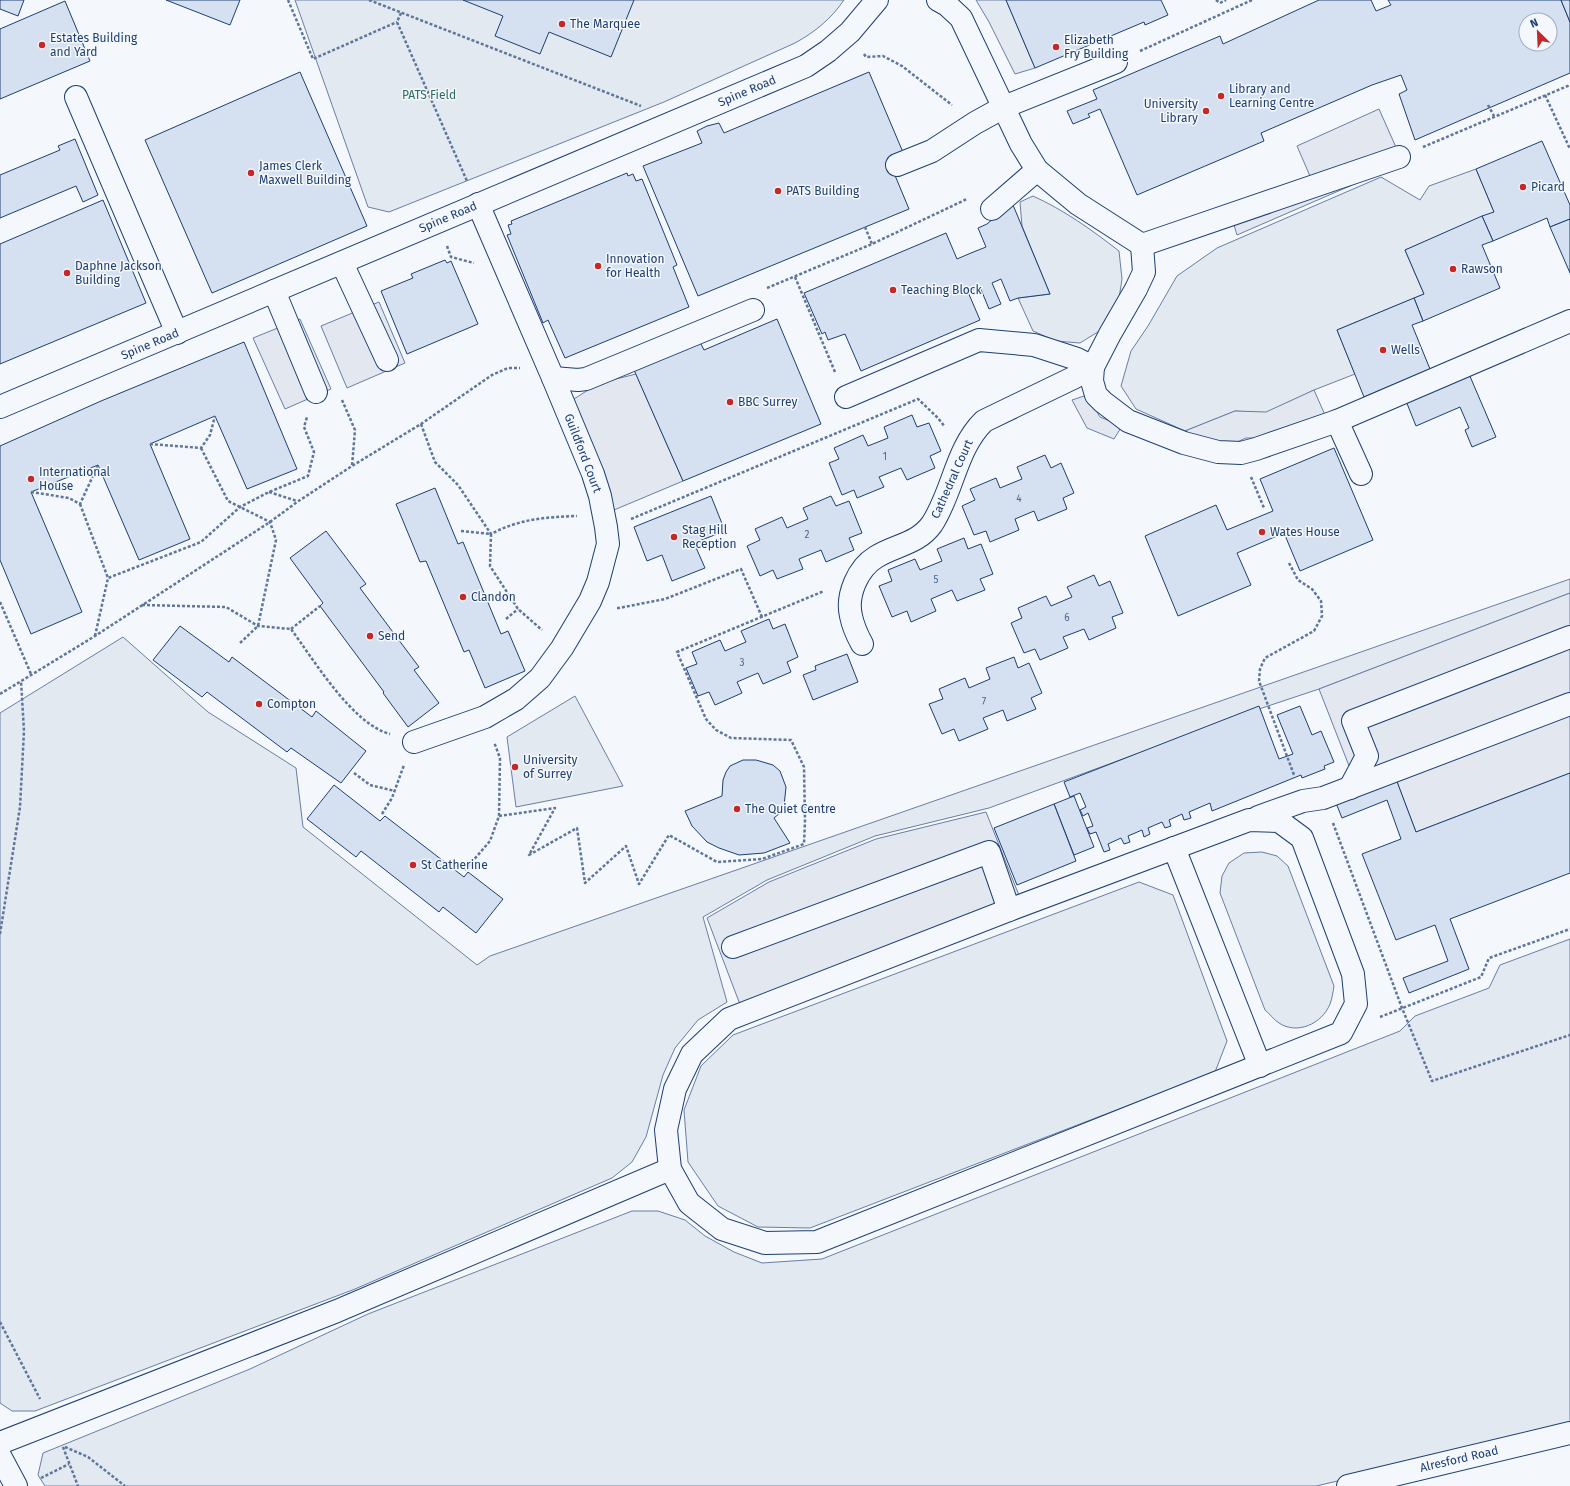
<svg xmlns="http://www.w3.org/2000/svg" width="1570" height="1486" font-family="'Fira Sans',sans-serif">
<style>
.green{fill:#e3e9f0;stroke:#687fa3}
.parking{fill:#e3e8f0;stroke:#687fa3}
.building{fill:#d5e0f0;stroke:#1d3f73;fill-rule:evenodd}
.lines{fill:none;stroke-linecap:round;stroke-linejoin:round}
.minor-casing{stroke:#1d3f73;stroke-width:24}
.path{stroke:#5e769c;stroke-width:2.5;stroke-dasharray:3 2;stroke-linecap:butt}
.minor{stroke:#f4f7fb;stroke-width:22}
.poi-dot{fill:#c62828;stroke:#f4f7fb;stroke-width:1.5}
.labels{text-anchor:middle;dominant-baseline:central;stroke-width:3;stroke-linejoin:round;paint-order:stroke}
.number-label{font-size:10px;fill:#4b6792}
.poi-label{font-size:12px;fill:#1d3f73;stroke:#f4f7fb;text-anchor:start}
.street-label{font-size:12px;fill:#1d3f73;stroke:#f4f7fb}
.park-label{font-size:12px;fill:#2c6c60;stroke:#f4f7fb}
</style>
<rect width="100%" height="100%" fill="#f4f7fb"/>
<g class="green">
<path d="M295 0H844C831 19 815 32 795 43L664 102 389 212 368 207Z"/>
<polygon points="976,0 1006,0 1035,68 1015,74 989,22"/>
<polygon points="1476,169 1494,212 1405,250 1424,294 1337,330 1355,374 1314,390 1266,413 1235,411 1185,431 1136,409 1121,386 1131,351 1148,326 1177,276 1217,248 1381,177 1420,200 1429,186"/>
<path d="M1033 196C1064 210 1092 230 1119 251L1122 279 1118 305 1101 330 1080 343 1056 341 1033 331 1018 298 1050 294 1022 226 1020 202Z"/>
<polygon points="1570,579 1570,593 1319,689 1262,708 989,808 875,836 767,880 703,917 727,1002 698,1020 675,1048 663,1075 646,1137 632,1162 612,1178 355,1289 35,1411 12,1411 0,1403 0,713 123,637 208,712 296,768 303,827 477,965 490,956"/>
<polygon points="575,696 623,786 516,807 507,737"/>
<path d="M1262 852 1277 856 1288 866 1334 986C1333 992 1332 999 1330 1004 1322 1024 1297 1035 1279 1023 1274 1020 1270 1014 1265 1010L1220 893 1222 876 1229 863 1244 853Z"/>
<polygon points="1139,882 1173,895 1227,1041 1215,1072 810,1228 758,1227 718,1206 688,1162 684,1110 701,1066 733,1035"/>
<polygon points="1570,939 1570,1427 1316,1486 45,1486 38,1475 43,1453 250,1369 368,1314 632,1211 658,1211 685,1220 705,1236 734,1252 762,1263 822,1259 1400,1031 1415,1016 1489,988 1500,965"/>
</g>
<g class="parking">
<polygon points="1379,109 1403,163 1237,235 1234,225 1316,190 1297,146"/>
<polygon points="379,302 405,363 347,388 321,326"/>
<polygon points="300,319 331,389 285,409 253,338"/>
<polygon points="636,374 683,481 614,510 571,401 588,390 612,380"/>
<polygon points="1314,390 1325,415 1271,438 1246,438 1217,451 1190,443 1185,431 1235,411 1266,412"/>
<polygon points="1087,395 1100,417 1122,426 1114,439 1087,428 1072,400"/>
<polygon points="1570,593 1570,773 1416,832 1396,779 1360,794 1319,689"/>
<polygon points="986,812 1020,898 741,1007 707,918 769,882 876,839"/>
</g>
<g class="building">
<polygon points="0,0 24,0 18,16 0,9"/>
<polygon points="166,0 240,0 230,25"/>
<polygon points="463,0 634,0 611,57 549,32 540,54 495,36 503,16"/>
<polygon points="1006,0 1161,0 1168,15 1145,25 1144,22 1035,68"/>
<path d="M1319 0H1371L1376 11 1391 5 1388 0H1561L1570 22V73L1415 140 1399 94 1407 90 1401 75 1372 85 1261 133 1264 141 1137 195 1100 109 1088 114 1090 117 1073 124 1067 111 1097 99 1093 90 1220 36 1223 44ZM1526 20H1550V44H1526Z"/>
<polygon points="1561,0 1570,0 1570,22"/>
<polygon points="65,1 90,61 0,99 0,29"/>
<polygon points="300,72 367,226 212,293 145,140"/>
<polygon points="869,72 905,157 894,173 909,209 698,296 643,166 702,143 697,131 707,126 719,123 724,133"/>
<polygon points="75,139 98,195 83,202 76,186 0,218 0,175 60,150 58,146"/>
<polygon points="1542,141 1570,205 1570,219 1550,227 1547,218 1493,241 1482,216 1494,212 1476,169"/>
<polygon points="627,173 628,176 633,174 636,181 642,179 677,265 673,267 689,307 565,358 548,320 543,323 507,235 511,234 508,225 512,224 511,221"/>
<polygon points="103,200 146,303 0,364 0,244"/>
<polygon points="1013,205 1050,294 1018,298 1010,301 1001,279 992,283 1001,304 989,309 980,287 968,292 980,320 861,371 845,334 828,340 825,332 822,334 804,293 946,233 957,259 971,253 986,247 978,228 987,224 1006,208"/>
<polygon points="1482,216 1493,241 1482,245 1500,288 1423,321 1414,298 1424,294 1405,250"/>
<polygon points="1570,219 1570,273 1550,227"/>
<polygon points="445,260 447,263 451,261 478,324 407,354 381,291 413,278 411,274"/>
<polygon points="1414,298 1423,321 1412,325 1430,369 1364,397 1337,330"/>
<polygon points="777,319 821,424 683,481 634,370 700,342 704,350"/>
<polygon points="244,342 297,469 247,489 215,416 150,444 190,539 139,560 98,465 31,492 82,612 31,634 0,560 0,446 101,401"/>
<polygon points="1469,374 1496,437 1472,447 1465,430 1469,428 1460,407 1416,426 1406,401"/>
<polygon points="912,415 917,427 929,423 941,451 930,456 935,468 907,480 901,468 879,477 884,487 857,498 854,490 842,495 829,463 839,459 834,448 863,435 868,446 888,438 884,427"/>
<polygon points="1334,448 1373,540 1300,571 1284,533 1237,553 1251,585 1178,616 1145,536 1216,505 1227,530 1273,511 1260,479"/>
<polygon points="1045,455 1051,468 1061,463 1074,493 1063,498 1067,509 1038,521 1034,511 1015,519 1019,530 990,542 986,531 974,535 962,506 975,500 970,489 996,478 1000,488 1022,479 1017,467"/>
<polygon points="435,488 458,544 463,542 501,634 508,631 525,671 485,688 469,650 464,652 426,561 420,562 396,504"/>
<polygon points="711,496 725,531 694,543 705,568 672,581 662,555 647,561 634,527"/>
<polygon points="831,496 836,506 849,501 862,533 849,538 854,550 826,562 821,550 799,559 803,569 777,579 773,570 760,576 747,546 760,540 755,529 782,517 787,528 808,519 803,508"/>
<polygon points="326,531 366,584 360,588 419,667 414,670 439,703 408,727 383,693 384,692 320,606 323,603 290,558"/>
<polygon points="964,538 968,549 981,544 993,574 980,579 985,590 957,601 952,590 931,599 936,611 911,622 907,611 892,617 879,586 892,581 888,570 915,559 920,570 942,561 937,549"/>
<polygon points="1094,575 1099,586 1110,581 1123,613 1112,617 1116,628 1089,640 1084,629 1063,637 1068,648 1040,660 1035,649 1024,653 1011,623 1022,618 1018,608 1046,596 1051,606 1072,597 1067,587"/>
<polygon points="769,619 773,629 785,624 798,657 787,662 791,672 763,684 758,673 737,682 742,693 715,705 709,692 698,696 686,668 697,664 692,652 720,640 725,651 746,642 741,631"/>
<polygon points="180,626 229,662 232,657 312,717 316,711 366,751 341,783 291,748 287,752 207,692 202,697 153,660"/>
<polygon points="847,654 858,682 813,700 803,675 816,670 815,666"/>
<polygon points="1014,657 1018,668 1029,663 1042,693 1031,698 1036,709 1007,721 1003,710 983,718 988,729 959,741 954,729 942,734 929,704 943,699 939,689 965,678 969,688 990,679 986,668"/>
<polygon points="1259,706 1279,759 1293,754 1277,715 1300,706 1312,735 1321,731 1334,762 1324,766 1325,769 1302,778 1301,775 1212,811 1210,803 1189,812 1191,818 1184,820 1182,814 1169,820 1171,826 1165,828 1162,822 1148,828 1150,834 1144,837 1142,830 1128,836 1130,842 1124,844 1121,838 1108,844 1110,850 1104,852 1096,832 1090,834 1087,828 1093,826 1088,813 1083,816 1080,810 1086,807 1080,793 1070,797 1064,782"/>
<polygon points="743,760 756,760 773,765 780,771 786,787 784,806 780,813 774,818 790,843 764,853 739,855 719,848 707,842 692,826 685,811 722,796 723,780 726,772 730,766"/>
<polygon points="1570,773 1570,873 1450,919 1469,969 1409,993 1403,978 1448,961 1435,925 1396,940 1362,854 1401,839 1387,800 1342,818 1336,803 1396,779 1416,832"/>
<polygon points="334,785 380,821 385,816 464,877 468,872 503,899 476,933 443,907 439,912 361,851 356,857 307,819"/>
<polygon points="1074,796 1094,847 1074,855 1054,804"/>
<polygon points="1054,804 1076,861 1017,885 994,828"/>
</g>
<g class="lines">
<g class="minor-casing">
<g id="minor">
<polyline points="938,0 947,5 961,18 1021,144 1037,170 1078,204 1142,245 1399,157"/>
<polyline points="76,97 177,333"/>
<polyline points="897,165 932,151 975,123 1004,107 1116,62"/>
<polyline points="992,209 1037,170"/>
<polyline points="1142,245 1144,272 1136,289 1110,334 1093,367 1092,381 1096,395 1103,402 1128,421 1184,443 1218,452 1241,453 1256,449 1337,421 1570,321"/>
<polyline points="342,263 387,360"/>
<polyline points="274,291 316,392"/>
<polyline points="553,378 578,380 586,379 753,310"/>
<polyline points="846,397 979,340 1034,345 1077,359 1093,367"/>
<polyline points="0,407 806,66 828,51 850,32 877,0"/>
<polyline points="1337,421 1361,474"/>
<path d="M862 644C857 635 853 626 851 616 846 595 858 568 876 557 895 545 918 544 932 524 953 492 956 448 984 421L1073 378 1093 367"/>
<polyline points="414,742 485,717 516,699 540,678 562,648 590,601 598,582 608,544 606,527 600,496 593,474 553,378 478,204"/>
<polyline points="1350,788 1367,756 1353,721 1570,637"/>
<polyline points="1258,817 1303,801 1323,798 1570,704"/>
<polygon points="1249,820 1279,821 1302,838 1353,974 1356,1004 1341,1033 817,1242 765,1243 722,1229 689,1203 670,1169 666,1130 675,1089 692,1054 729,1019 1009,910"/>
<polyline points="1174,848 1260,1066"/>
<polyline points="733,947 989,852 1009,910"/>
<polyline points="0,1443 337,1311 670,1169"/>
<polyline points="0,1456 16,1486"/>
<polyline points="1348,1486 1570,1433"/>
</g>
</g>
<g class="path">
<polyline points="288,0 313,59 397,22"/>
<polyline points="369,0 641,106"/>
<polyline points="1216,0 1220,3 1226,0"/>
<polyline points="401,13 397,22 467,181"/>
<polyline points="1140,51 1252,0"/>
<polyline points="864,54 866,57 883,56 902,66 952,105"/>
<polyline points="1545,95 1570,149"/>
<polyline points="1488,105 1494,116"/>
<polyline points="1423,147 1570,85"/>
<polyline points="865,227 872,244"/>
<polyline points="447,246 451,257 474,263"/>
<polyline points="795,277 835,372"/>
<polyline points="767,288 872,244 967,199"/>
<polyline points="342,400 355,430 352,466"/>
<path d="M421 424 435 462 458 485 491 534C519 519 546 517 577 516"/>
<polyline points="150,444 201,448 210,435 215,416"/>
<polyline points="201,448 228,501 270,522 276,540 258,626 239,644"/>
<polyline points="1251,477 1264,508"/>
<polyline points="31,492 69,498 80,504 98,465"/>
<polyline points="269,492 297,501"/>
<polyline points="80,504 108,578"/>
<polyline points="631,519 918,399 938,418 945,427"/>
<polyline points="461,531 491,534 490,566 518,609 542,630"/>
<polyline points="1289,563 1298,580 1312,589 1321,601 1322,616 1314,631 1265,658 1260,669 1259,681 1294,775"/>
<polyline points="0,602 31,674"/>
<path d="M142 605 226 607 258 626 291 629C314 660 352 724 390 734"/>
<polyline points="617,608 619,608 665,599 741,569 762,617"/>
<polyline points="506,619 518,609"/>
<polyline points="291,629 320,606"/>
<polyline points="95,636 108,578 201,542 240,507 269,492 308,476 314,452 304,427 307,417"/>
<polyline points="0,694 95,636 270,522 297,502 352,466 421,424 492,375 508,368 520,368"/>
<polyline points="354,773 370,785 395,791"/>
<polyline points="382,814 392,798 404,765"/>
<polyline points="499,816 555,808 529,855 577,828 585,883 626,846 639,884 669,835 717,862 762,859 804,844 805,821 804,767 791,740 731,738 716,730 706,719 677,652 824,591"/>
<polyline points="1333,823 1402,1008 1432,1081 1570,1035"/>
<polyline points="465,870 490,841 499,816 500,758 494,742"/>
<polyline points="0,934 20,807 24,731 21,681"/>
<polyline points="1380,1017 1481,977 1489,958 1570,929"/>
<polyline points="0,1322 40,1399"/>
<polyline points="63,1447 78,1486"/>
<polyline points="65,1447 88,1457 125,1486"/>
<polyline points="41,1478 69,1464"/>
</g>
<use href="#minor" class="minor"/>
</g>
<g class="poi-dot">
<circle cx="562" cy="24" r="4"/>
<circle cx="42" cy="45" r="4"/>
<circle cx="1056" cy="47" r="4"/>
<circle cx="1221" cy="96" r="4"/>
<circle cx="1206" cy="111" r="4"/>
<circle cx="251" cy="173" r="4"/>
<circle cx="1523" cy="187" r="4"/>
<circle cx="778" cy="191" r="4"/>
<circle cx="598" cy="266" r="4"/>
<circle cx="1453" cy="269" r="4"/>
<circle cx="67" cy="273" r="4"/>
<circle cx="893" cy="290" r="4"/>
<circle cx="1383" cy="350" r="4"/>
<circle cx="730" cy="402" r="4"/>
<circle cx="31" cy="479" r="4"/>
<circle cx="1262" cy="532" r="4"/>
<circle cx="674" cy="537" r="4"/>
<circle cx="463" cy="597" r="4"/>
<circle cx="370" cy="636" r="4"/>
<circle cx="259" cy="704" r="4"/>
<circle cx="515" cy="767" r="4"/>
<circle cx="737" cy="809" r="4"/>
<circle cx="413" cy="865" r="4"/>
</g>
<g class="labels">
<g class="number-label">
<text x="885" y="457">1</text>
<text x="1019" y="499">4</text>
<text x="807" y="535">2</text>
<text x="936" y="580">5</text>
<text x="1067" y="618">6</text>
<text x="742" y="663">3</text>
<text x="984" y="702">7</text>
</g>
<g class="poi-label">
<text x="570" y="24">The Marquee</text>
<text x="50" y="38">Estates Building<tspan x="50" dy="14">and Yard</tspan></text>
<text x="1064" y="40">Elizabeth<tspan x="1064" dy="14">Fry Building</tspan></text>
<text x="1229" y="89">Library and<tspan x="1229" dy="14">Learning Centre</tspan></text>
<text x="1198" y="104" text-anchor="end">University<tspan x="1198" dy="14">Library</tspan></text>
<text x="259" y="166">James Clerk<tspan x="259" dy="14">Maxwell Building</tspan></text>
<text x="1531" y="187">Picard</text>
<text x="786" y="191">PATS Building</text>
<text x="606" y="259">Innovation<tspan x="606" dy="14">for Health</tspan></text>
<text x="75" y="266">Daphne Jackson<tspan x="75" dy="14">Building</tspan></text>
<text x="1461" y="269">Rawson</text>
<text x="901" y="290">Teaching Block</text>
<text x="1391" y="350">Wells</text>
<text x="738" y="402">BBC Surrey</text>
<text x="39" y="472">International<tspan x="39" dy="14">House</tspan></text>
<text x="682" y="530">Stag Hill<tspan x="682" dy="14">Reception</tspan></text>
<text x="1270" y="532">Wates House</text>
<text x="471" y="597">Clandon</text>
<text x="378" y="636">Send</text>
<text x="267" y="704">Compton</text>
<text x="523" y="760">University<tspan x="523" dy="14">of Surrey</tspan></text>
<text x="745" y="809">The Quiet Centre</text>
<text x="421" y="865">St Catherine</text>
</g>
<g class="street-label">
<text transform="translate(747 91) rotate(-23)">Spine Road</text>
<text transform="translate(448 217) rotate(-23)">Spine Road</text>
<text transform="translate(150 344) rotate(-23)">Spine Road</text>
<text transform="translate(583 453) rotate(69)">Guildford Court</text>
<text transform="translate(952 479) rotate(-66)">Cathedral Court</text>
<text transform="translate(1459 1459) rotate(-13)">Alresford Road</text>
</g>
<g class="park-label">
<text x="429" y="95">PATS Field</text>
</g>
</g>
<g transform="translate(1538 32) rotate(336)"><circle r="19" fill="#f4f7fb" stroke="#9eadc5"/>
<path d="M0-3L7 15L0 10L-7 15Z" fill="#c62828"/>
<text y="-6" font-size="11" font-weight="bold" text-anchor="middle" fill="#1d3f73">N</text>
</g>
</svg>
